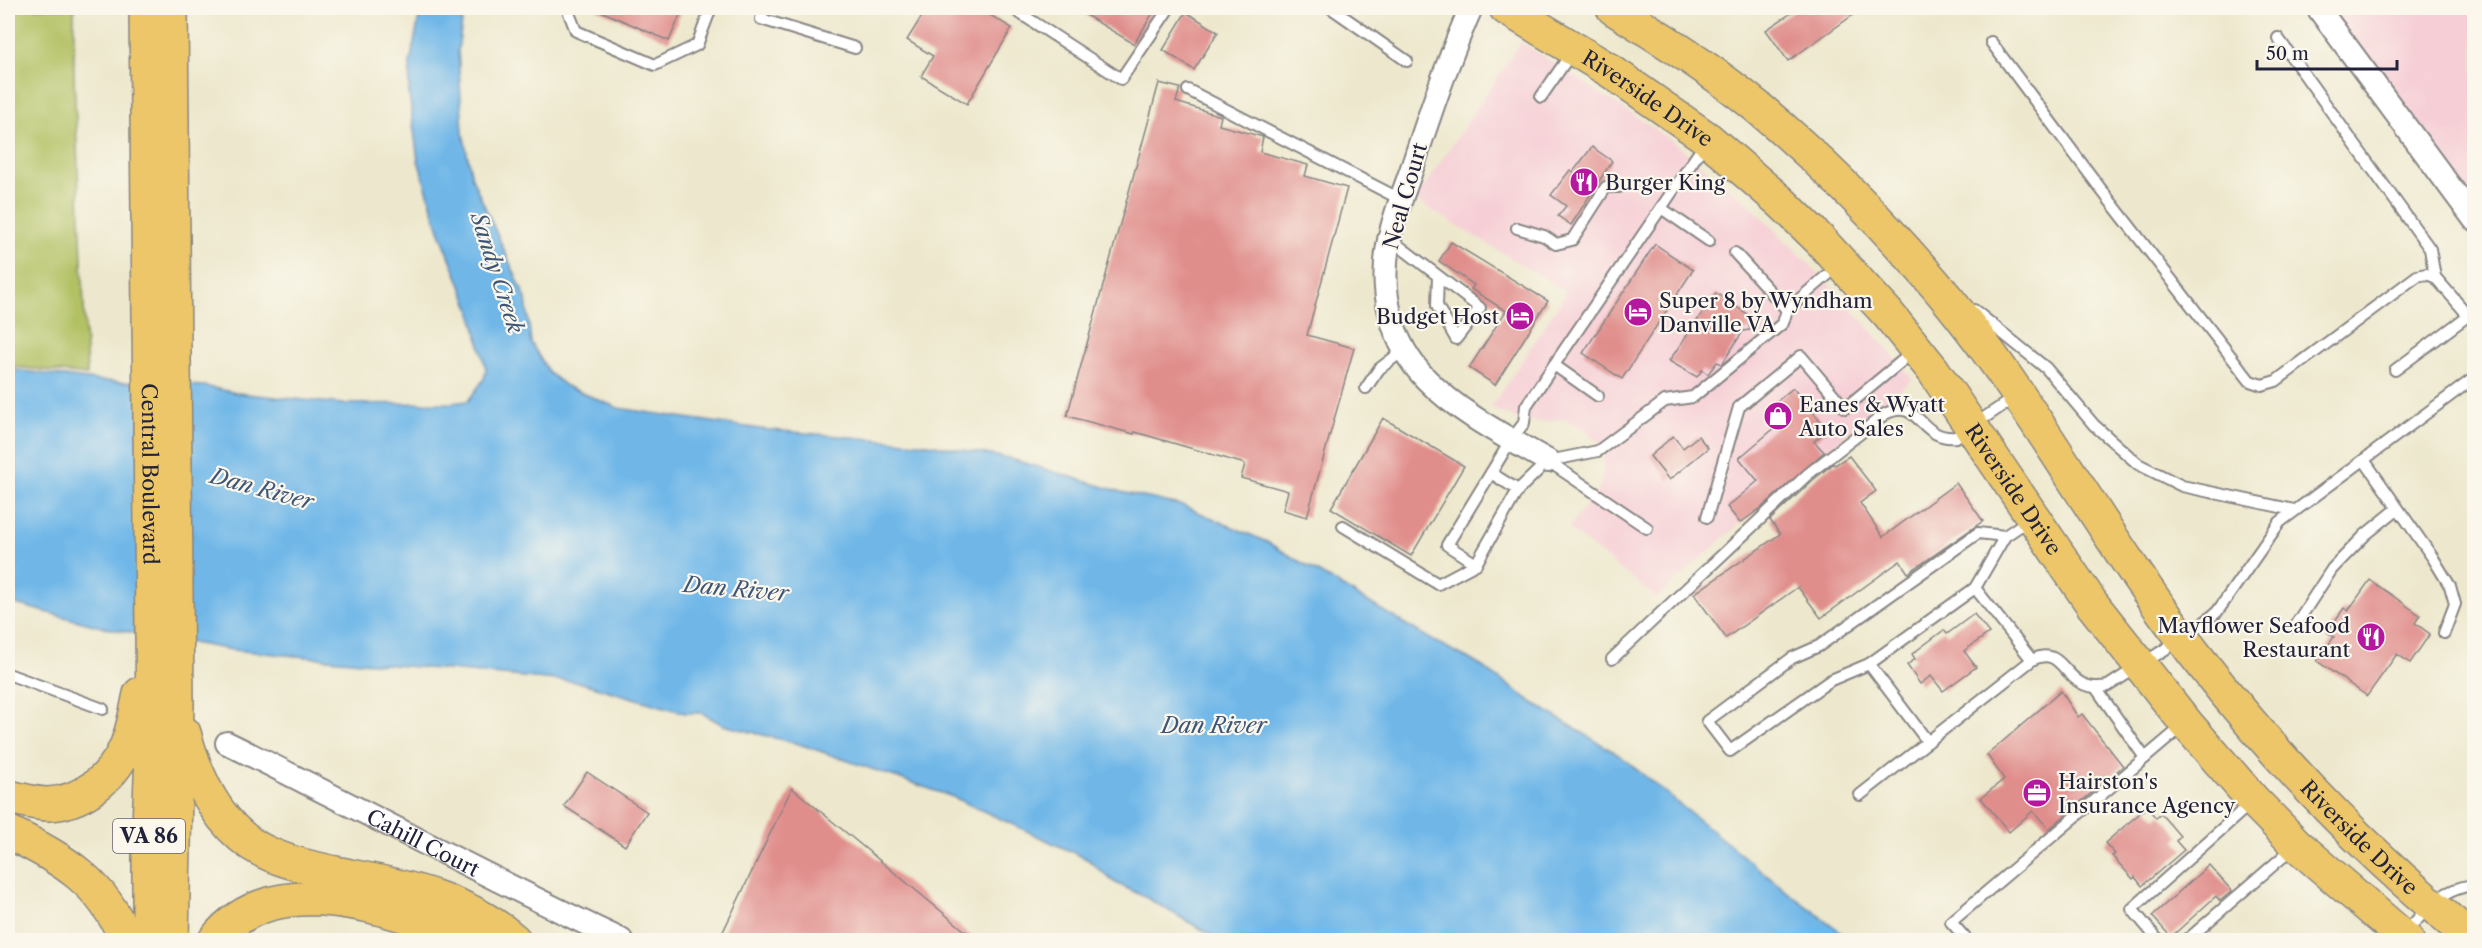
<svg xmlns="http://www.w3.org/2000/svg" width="2482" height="948" font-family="'Libre Caslon Text',serif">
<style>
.built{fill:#f6cfd6}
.green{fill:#b2c164;stroke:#6a7250;stroke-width:1.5}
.water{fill:#70b7e8;stroke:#496c92;stroke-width:1.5}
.building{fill:#e08e8c}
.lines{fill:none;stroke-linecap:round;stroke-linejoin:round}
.service-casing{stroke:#888584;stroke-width:14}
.minor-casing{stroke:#888584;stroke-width:26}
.primary-casing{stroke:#888584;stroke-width:36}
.service{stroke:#fff;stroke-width:10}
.minor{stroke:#fff;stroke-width:22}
.primary{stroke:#ecc669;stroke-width:33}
.labels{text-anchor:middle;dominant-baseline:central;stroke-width:4.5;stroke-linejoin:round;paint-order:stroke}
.shield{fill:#fbf7ec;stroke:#636270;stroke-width:1.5}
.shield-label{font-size:20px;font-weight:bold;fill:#22223b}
.street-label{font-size:21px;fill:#22223b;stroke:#fbf7ec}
.poi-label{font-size:21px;fill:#22223b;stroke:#fbf7ec;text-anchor:start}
.water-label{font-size:22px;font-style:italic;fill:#3d5678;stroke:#fbf7ec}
</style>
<rect width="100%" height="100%" fill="#fbf7ec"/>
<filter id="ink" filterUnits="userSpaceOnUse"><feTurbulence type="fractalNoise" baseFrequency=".0167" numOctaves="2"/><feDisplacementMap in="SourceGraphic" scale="12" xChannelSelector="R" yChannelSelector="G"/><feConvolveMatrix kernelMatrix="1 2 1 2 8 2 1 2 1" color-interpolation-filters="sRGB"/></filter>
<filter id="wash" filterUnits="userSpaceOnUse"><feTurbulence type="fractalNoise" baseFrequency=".008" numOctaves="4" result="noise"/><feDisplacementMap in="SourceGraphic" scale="24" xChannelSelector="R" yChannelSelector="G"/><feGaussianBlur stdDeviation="1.35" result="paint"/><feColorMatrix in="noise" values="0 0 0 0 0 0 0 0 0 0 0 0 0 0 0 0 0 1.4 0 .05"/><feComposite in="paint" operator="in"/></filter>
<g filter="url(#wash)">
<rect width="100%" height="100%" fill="#ede8cd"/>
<g class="built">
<polygon points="2318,8 2474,8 2474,219"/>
<polygon points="1521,42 1670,139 1751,206 1838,293 1913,379 1740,523 1657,598 1568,528 1600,488 1604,465 1601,445 1586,430 1565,419 1541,422 1517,419 1491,408 1567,292 1415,200"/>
</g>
<polygon class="green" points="8,8 74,8 74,77 87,375 8,366"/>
<polygon class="water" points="421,8 464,8 458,50 463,133 472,178 526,299 531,343 549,373 566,386 618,408 760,429 929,444 1008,458 1121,492 1184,506 1267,542 1432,640 1477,663 1532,702 1619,755 1790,894 1852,940 1220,940 1147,898 1114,882 1087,859 953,797 799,744 723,725 702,713 685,713 578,682 232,650 101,627 8,602 8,369 103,381 204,386 237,393 342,404 450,403 468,401 484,379 486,369 471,311 439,230 418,160 409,94 410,63"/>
<g id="blocks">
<g class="building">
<polygon points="594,8 683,8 669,41"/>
<polygon points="927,8 978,8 1012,28 967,104 921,76 933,56 907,40"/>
<polygon points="1074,8 1156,8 1134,44"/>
<polygon points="1799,8 1863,8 1788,61 1766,30"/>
<polygon points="1186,12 1218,32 1194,70 1163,50"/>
<polygon points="1159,83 1180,88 1176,102 1221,116 1219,125 1263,137 1260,152 1308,165 1305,176 1347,188 1307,335 1354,348 1307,517 1283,510 1288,491 1241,478 1245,464 1135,432 1134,434 1067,416"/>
<polygon points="1592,147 1612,161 1571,225 1558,216 1566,206 1551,195 1570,170 1573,172"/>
<polygon points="1451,242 1548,301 1495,385 1469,368 1506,311 1471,289 1474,285 1439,261"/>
<polygon points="1655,244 1693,270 1622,379 1583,353"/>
<polygon points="1716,293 1747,314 1750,330 1743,331 1722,364 1717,362 1708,374 1702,370 1697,377 1669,361"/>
<polygon points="1793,388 1828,430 1814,441 1824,452 1761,508 1740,523 1727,507 1758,481 1739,458 1777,426 1765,411"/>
<polygon points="1383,418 1464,466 1411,556 1331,508"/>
<polygon points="1673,436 1683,448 1698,436 1708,448 1669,480 1650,456"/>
<polygon points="1849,456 1876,491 1860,503 1883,537 1956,483 1983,521 1908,573 1900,561 1821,618 1798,587 1726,638 1694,594 1780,534 1770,520 1813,480 1833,464 1835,465"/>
<polygon points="2370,580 2420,615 2415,623 2430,634 2410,663 2397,654 2367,696 2317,661 2334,637 2327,632 2344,608 2348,611"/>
<polygon points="1974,614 1989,633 1964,651 1976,667 1943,691 1931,676 1920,684 1907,665 1915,659 1912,654 1944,630 1947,634"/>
<polygon points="2061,691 2078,717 2082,714 2123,766 2049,829 2033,811 2009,832 1981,798 2004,779 1987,755"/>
<polygon points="587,772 647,812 625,846 564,806"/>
<polygon points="792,788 976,940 719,940"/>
<polygon points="2147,807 2156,818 2161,814 2180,836 2176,841 2184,850 2142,886 2135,877 2133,879 2112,856 2115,854 2105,843"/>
<polygon points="2209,865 2232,891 2220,901 2216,896 2171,937 2152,916"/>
</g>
</g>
</g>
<g filter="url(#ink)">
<use href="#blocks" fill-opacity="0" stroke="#888584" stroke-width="1.5"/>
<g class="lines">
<g class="service-casing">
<g id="service">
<polyline points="567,8 576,31 655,65 697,45 711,8"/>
<polyline points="764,8 761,19 855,48"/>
<polyline points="1012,8 1121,79 1169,8"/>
<polyline points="1331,8 1407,61"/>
<polyline points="2278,38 2430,249 2435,277"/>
<polyline points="1991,42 2100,188 2250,381 2262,385 2276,381 2417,276 2426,274 2435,277 2474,322"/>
<polyline points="1188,90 1402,200"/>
<polyline points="1541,97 1572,52"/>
<polyline points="1661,208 1709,241"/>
<polyline points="1517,228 1544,236 1556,244 1572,240 1606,187 1619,187"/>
<polyline points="1390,239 1480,308 1456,339 1437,306 1438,276"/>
<polyline points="1735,253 1787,310"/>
<polyline points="1974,310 2046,368 2094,425 2138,464 2182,486 2294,510"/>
<polyline points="1554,365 1598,396"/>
<polyline points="2395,370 2469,315"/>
<polyline points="1366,388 1379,369 1404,350"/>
<polyline points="2364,460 2433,558 2450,586 2455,604 2444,633"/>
<polyline points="1548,461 1647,528"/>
<polyline points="1491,473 1518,490"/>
<polyline points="1707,517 1739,407 1801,356 1845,408 1914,351"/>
<polyline points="1343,526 1438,584 1476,564 1518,490 1548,461 1598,451 1665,401 1693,397 1783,323 1787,310 1839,265"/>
<polyline points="2005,536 1975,588 1869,664 1831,680 1730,751 1707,721 1792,658 1819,646 1978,533 2005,536 2030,519"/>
<polyline points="1476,564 1447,545 1511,440 1524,423 1526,406 1706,142"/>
<polyline points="1975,588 2032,660"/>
<polyline points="2294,627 2332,569 2365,535 2397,509"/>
<path d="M1612 659 1808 474 1885 414C1921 396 1918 441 1956 437L2015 397"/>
<polyline points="1869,664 1928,742"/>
<polyline points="8,674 103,709"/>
<polyline points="2096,688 2145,758"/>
<path d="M1860 795 2032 660C2068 642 2061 695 2108 686L2195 630 2217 612 2280 522 2474 378"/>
<path d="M2404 935C2426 910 2439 889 2474 885"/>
<polyline points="1967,940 1951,922 2184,725"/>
<polyline points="2158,940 2132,909 2251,803"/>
<polyline points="2187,940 2293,848"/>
</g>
</g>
<g class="minor-casing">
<g id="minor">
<path d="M1471 8C1450 55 1433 104 1417 153 1408 182 1395 211 1389 240 1379 290 1390 343 1427 380 1459 413 1508 438 1548 461"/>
<polyline points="2318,8 2474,219"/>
<path id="s1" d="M227 743C359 808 488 878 621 940"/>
</g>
</g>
<g class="primary-casing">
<g id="primary">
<path id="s2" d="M146 8 153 732 149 825V940"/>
<polyline points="171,8 177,705 172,940"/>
<path id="s3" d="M1506 8 1609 70 1708 139 1781 202 1820 240 1888 314 1933 370 2092 604 2186 723 2254 801 2297 845 2407 940"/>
<path id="s4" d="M1613 8C1662 39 1711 69 1756 106 1820 159 1880 220 1934 283 2022 385 2085 506 2165 615 2254 736 2357 846 2474 940"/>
<path d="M184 733C195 774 215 819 251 844 280 863 317 869 350 876 408 887 469 901 514 940"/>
<path d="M8 797C20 799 35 804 48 804 81 803 113 778 126 747 133 731 136 712 140 694"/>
<path d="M8 832C62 858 103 882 126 940"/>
<path d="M215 940C273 866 397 908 467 940"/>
</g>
</g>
<use href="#service" class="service"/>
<use href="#minor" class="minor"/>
<use href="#primary" class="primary"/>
</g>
</g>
<defs>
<g id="restaurant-disc" transform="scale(1.5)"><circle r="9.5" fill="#b5179e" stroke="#fbf7ec"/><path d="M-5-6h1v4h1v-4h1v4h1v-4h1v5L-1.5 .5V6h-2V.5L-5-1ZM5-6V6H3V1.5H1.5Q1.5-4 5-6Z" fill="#fff"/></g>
<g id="hotel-disc" transform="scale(1.5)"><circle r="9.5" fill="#b5179e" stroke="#fbf7ec"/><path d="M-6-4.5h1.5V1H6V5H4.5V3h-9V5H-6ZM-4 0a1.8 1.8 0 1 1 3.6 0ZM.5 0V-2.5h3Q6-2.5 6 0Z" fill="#fff"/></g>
<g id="shop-disc" transform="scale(1.5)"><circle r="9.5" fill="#b5179e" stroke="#fbf7ec"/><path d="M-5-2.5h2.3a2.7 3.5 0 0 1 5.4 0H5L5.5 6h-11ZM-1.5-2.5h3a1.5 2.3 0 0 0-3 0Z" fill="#fff"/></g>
<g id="office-disc" transform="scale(1.5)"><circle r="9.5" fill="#b5179e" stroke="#fbf7ec"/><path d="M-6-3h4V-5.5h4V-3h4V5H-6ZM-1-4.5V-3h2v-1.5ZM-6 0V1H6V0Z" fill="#fff"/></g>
</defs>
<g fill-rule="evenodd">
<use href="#restaurant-disc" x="1584" y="182"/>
<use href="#hotel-disc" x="1638" y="312"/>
<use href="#hotel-disc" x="1520" y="316"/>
<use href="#shop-disc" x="1778" y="416"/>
<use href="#restaurant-disc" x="2371" y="637"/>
<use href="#office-disc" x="2037" y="793"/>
</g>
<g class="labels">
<rect class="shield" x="113" y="819" width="72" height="34" rx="4.5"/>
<g class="shield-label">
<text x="149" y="836">VA 86</text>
</g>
<g class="street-label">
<text stroke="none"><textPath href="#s3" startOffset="168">Riverside Drive</textPath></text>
<text transform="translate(1405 196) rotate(-74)">Neal Court</text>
<text stroke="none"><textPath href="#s2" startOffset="466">Central Boulevard</textPath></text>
<text stroke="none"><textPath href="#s3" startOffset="708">Riverside Drive</textPath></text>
<text stroke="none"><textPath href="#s4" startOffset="1125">Riverside Drive</textPath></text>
<text stroke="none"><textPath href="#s1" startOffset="220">Cahill Court</textPath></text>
</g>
<g class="poi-label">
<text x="1605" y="182">Burger King</text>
<text x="1659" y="300">Super 8 by Wyndham<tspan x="1659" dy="24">Danville VA</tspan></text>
<text x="1499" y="316" text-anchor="end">Budget Host</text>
<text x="1799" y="404">Eanes &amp; Wyatt<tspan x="1799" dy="24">Auto Sales</tspan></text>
<text x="2350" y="625" text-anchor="end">Mayflower Seafood<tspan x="2350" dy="24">Restaurant</tspan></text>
<text x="2058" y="781">Hairston's<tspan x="2058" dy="24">Insurance Agency</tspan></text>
</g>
<g class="water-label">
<text transform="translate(497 273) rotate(72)">Sandy Creek</text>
<text transform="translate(262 489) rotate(15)">Dan River</text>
<text transform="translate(736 589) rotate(5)">Dan River</text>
<text x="1214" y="725">Dan River</text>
</g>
</g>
<rect width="2482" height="948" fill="none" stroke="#fbf7ec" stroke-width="30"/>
<path d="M2257 60v9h140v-9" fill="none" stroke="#22223b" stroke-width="3"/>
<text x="2266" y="60" font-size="18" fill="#22223b" stroke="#fbf7ec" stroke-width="4.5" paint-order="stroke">50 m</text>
</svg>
